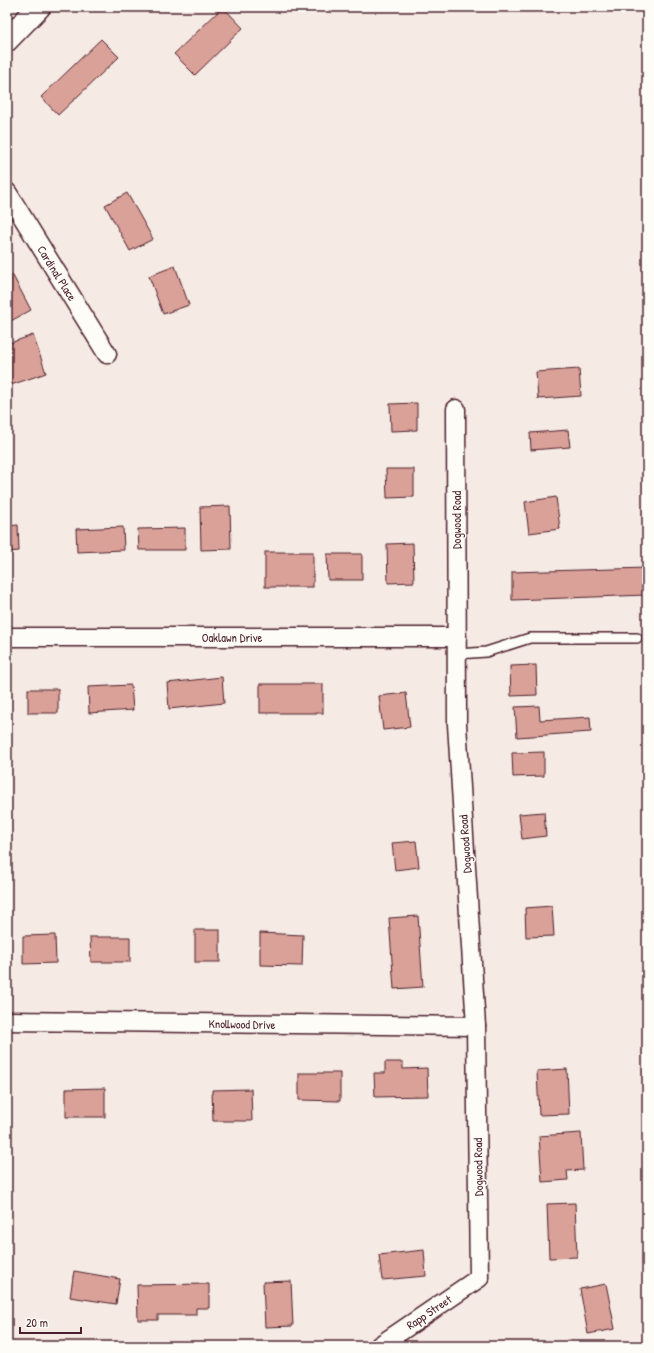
<svg xmlns="http://www.w3.org/2000/svg" width="654" height="1353" font-family="'Patrick Hand',sans-serif">
<style>
.building{fill:#daa198;stroke:#4a1f2b}
.lines{fill:none;stroke-linecap:round;stroke-linejoin:round}
.service-casing{stroke:#4a1f2b;stroke-width:12}
.minor-casing{stroke:#4a1f2b;stroke-width:21}
.tertiary-casing{stroke:#4a1f2b;stroke-width:25}
.service{stroke:#fdfcf7;stroke-width:9}
.minor{stroke:#fdfcf7;stroke-width:18}
.tertiary{stroke:#fdfcf7;stroke-width:22}
.labels{text-anchor:middle;dominant-baseline:central;stroke-width:3;stroke-linejoin:round;paint-order:stroke}
.street-label{font-size:12px;fill:#4a1f2b;stroke:#fdfcf7}
</style>
<rect width="100%" height="100%" fill="#f6eae4"/>
<filter id="ink" filterUnits="userSpaceOnUse"><feTurbulence type="fractalNoise" baseFrequency=".025" numOctaves="2"/><feDisplacementMap in="SourceGraphic" scale="8" xChannelSelector="R" yChannelSelector="G"/><feConvolveMatrix kernelMatrix="1 2 1 2 8 2 1 2 1" color-interpolation-filters="sRGB"/></filter>
<g filter="url(#ink)">
<g class="building">
<polygon points="223,7 243,28 195,75 174,54"/>
<polygon points="101,39 119,57 58,115 41,97"/>
<polygon points="127,193 153,239 130,251 105,205"/>
<polygon points="175,266 189,305 163,314 149,276"/>
<polygon points="12,274 31,310 7,323 7,276"/>
<polygon points="33,335 46,373 8,386 7,344"/>
<polygon points="579,369 581,396 538,399 536,372"/>
<polygon points="417,403 417,430 391,431 390,404"/>
<polygon points="568,430 570,447 531,450 530,433"/>
<polygon points="386,469 414,469 414,497 387,498"/>
<polygon points="556,497 560,529 529,533 525,502"/>
<polygon points="230,506 231,549 201,550 200,507"/>
<polygon points="18,525 19,551 7,552 7,526"/>
<polygon points="123,527 124,550 77,552 76,529"/>
<polygon points="185,528 185,550 139,550 138,529"/>
<polygon points="413,543 414,582 388,583 387,544"/>
<rect x="265" y="552" width="48" height="35"/>
<polygon points="327,554 362,554 362,580 328,580"/>
<polygon points="647,568 647,595 512,600 512,572"/>
<polygon points="536,665 537,695 511,696 510,666"/>
<polygon points="222,677 224,703 169,709 167,683"/>
<rect x="260" y="684" width="63" height="29"/>
<polygon points="131,685 133,710 89,713 88,687"/>
<rect x="28" y="689" width="30" height="24"/>
<polygon points="406,693 410,727 383,730 379,696"/>
<polygon points="539,706 540,720 590,717 591,732 517,737 515,707"/>
<polygon points="544,752 544,776 513,777 512,753"/>
<polygon points="544,812 546,836 522,839 519,814"/>
<polygon points="416,841 419,867 395,870 392,843"/>
<polygon points="552,906 554,936 526,937 525,908"/>
<polygon points="418,916 423,987 394,989 389,918"/>
<rect x="195" y="930" width="25" height="32"/>
<polygon points="260,933 303,935 302,966 260,965"/>
<polygon points="55,935 56,963 23,964 23,936"/>
<polygon points="90,937 130,937 130,962 91,962"/>
<polygon points="385,1062 403,1062 403,1069 427,1068 428,1096 375,1097 374,1073 385,1073"/>
<polygon points="567,1069 569,1114 539,1115 537,1071"/>
<polygon points="299,1073 340,1073 340,1101 299,1100"/>
<polygon points="105,1088 105,1117 66,1117 66,1089"/>
<polygon points="251,1089 252,1121 213,1121 212,1090"/>
<polygon points="581,1133 583,1170 567,1171 568,1180 542,1182 539,1136"/>
<polygon points="575,1203 577,1257 549,1258 547,1204"/>
<polygon points="424,1250 426,1276 382,1280 379,1255"/>
<polygon points="74,1271 120,1279 116,1304 70,1297"/>
<polygon points="291,1281 293,1326 265,1327 263,1282"/>
<polygon points="209,1284 209,1308 196,1308 196,1315 158,1315 158,1320 138,1320 137,1285"/>
<polygon points="606,1284 615,1329 588,1334 580,1289"/>
</g>
<g class="lines">
<g class="service-casing">
<polyline id="service" points="458,654 486,652 530,638 637,638"/>
</g>
<g class="minor-casing">
<g id="minor">
<polyline points="7,192 107,354"/>
<polyline points="7,637 457,637"/>
<polyline points="7,1021 476,1026"/>
<polyline points="379,1346 479,1278 476,1026 457,724 456,409"/>
</g>
</g>
<g class="tertiary-casing">
<polyline id="tertiary" points="7,40 39,7"/>
</g>
<use href="#service" class="service"/>
<use href="#minor" class="minor"/>
<use href="#tertiary" class="tertiary"/>
</g>
</g>
<g class="labels">
<g class="street-label">
<text transform="translate(57 273) rotate(58)">Cardinal Place</text>
<text transform="translate(456 520) rotate(-90)">Dogwood Road</text>
<text x="232" y="637">Oaklawn Drive</text>
<text transform="translate(465 844) rotate(-94)">Dogwood Road</text>
<text transform="translate(242 1024) rotate(1)">Knollwood Drive</text>
<text transform="translate(478 1167) rotate(-91)">Dogwood Road</text>
<text transform="translate(429 1312) rotate(-34)">Rapp Street</text>
</g>
</g>
<rect width="654" height="1353" fill="none" stroke="#fdfcf7" stroke-width="24"/>
<rect x="12" y="12" width="630" height="1329" fill="none" stroke="#4a1f2b" stroke-width="1.5" filter="url(#ink)"/>
<path d="M20 1327v6h61v-6" fill="none" stroke="#4a1f2b" stroke-width="2"/>
<text x="26" y="1327" font-size="12" fill="#4a1f2b" stroke="#fdfcf7" stroke-width="3" paint-order="stroke">20 m</text>
</svg>
